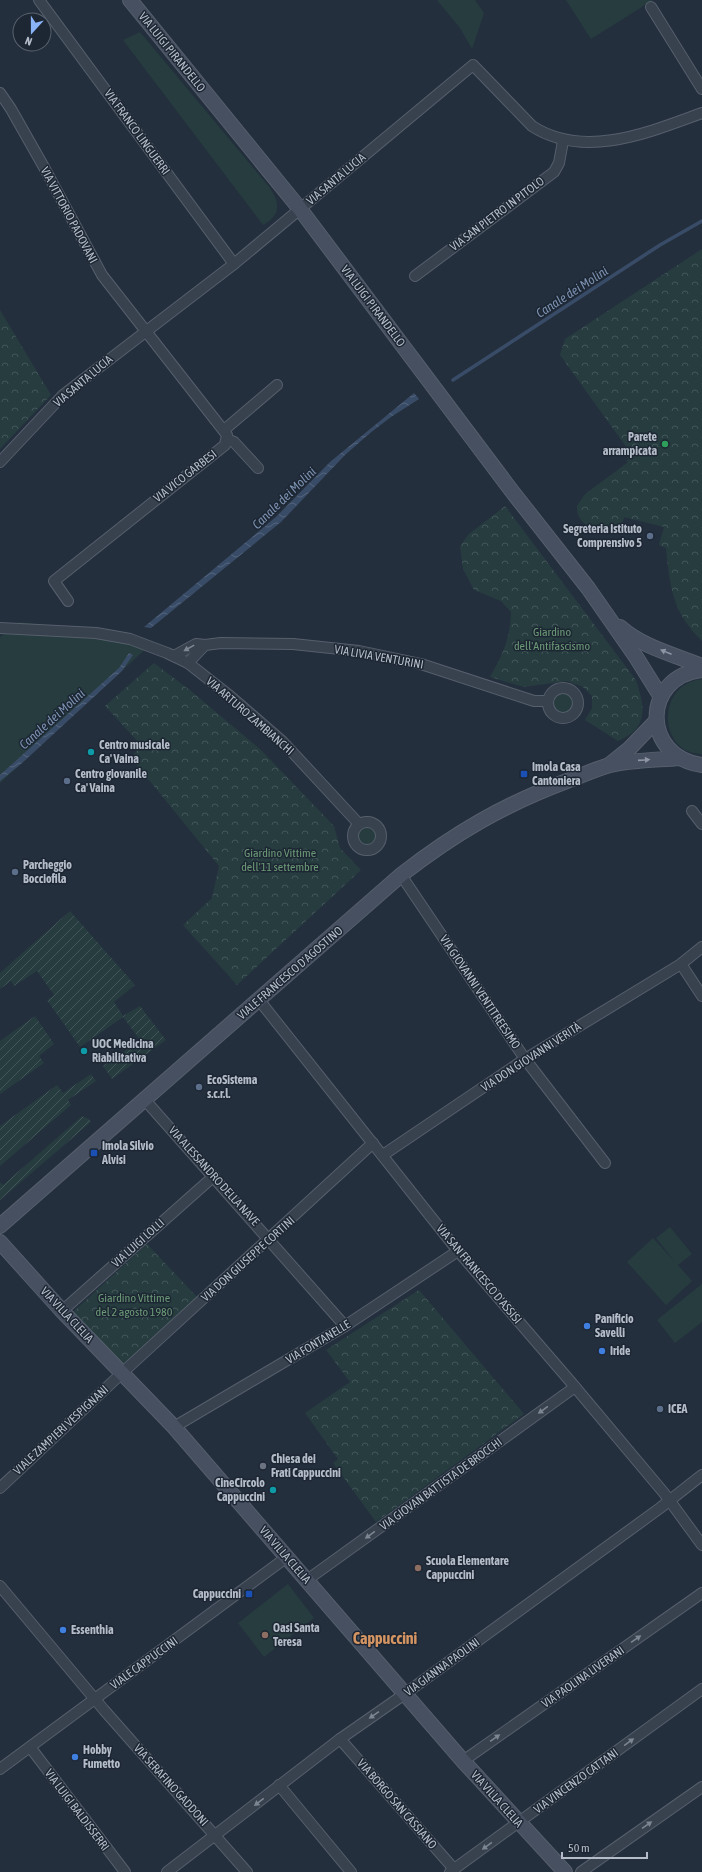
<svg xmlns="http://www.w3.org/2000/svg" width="702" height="1872" font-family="'Asap Condensed',sans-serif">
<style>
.grass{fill:#263c3f}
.park{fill:url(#park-crowns)}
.garden{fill:url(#garden-furrows)}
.water{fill:url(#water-waves)}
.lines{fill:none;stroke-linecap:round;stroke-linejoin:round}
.stream{stroke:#394c67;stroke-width:3.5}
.street-casing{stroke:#565f6c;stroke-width:12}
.secondary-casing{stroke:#565f6c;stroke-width:16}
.street{stroke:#38414e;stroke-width:10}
.secondary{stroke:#465061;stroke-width:14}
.oneway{fill:#7c8592}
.oneway2{fill:#8e96a5}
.leisure-dot{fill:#2e9e5b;stroke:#1d2633;stroke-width:1.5}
.service-dot{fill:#5c6f8a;stroke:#1d2633;stroke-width:1.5}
.culture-dot{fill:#0f9aa8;stroke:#1d2633;stroke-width:1.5}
.transit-dot{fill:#1a4fb4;stroke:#1d2633;stroke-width:1.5}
.shop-dot{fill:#3f7fe0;stroke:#1d2633;stroke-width:1.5}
.worship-dot{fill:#6b7280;stroke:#1d2633;stroke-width:1.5}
.education-dot{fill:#8d6e63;stroke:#1d2633;stroke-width:1.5}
.labels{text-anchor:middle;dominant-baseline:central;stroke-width:3;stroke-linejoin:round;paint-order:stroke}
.street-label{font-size:12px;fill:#b4bcc9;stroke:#1d2633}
.poi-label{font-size:12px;font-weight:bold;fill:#b4bcc9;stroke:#1d2633;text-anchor:start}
.park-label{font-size:12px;fill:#6b9a76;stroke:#1d2633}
.water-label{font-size:13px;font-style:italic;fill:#7c92b1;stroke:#1d2633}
.district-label{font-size:16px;font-weight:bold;fill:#d59563;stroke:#1d2633}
</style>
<defs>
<pattern id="park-crowns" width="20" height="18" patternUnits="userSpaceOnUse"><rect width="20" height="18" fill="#263c3f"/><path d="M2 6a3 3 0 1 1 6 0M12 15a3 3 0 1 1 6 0" fill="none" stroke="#435659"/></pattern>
<pattern id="garden-furrows" width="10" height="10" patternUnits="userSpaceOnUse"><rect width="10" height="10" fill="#263c3f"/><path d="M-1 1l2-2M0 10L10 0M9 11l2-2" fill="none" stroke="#435659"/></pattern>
<pattern id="water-waves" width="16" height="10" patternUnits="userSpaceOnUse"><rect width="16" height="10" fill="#394c67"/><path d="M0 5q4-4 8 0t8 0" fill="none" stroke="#53647b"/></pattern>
</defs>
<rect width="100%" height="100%" fill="#242f3e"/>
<g class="grass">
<polygon points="437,0 475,0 484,13 472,49 460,28"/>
<polygon points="566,0 653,0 591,39"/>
<path d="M140 32 270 188C280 204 281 215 263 225L123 40Z"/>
<polygon points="19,622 129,635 151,644 0,783 0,637"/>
<path d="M702 679V754C658 754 655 684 702 679Z"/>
<circle cx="563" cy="703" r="11"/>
<circle cx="367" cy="836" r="9"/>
<polygon points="670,1227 692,1254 678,1265 692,1281 666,1305 627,1262 653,1238 675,1262 656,1238"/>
<polygon points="702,1284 702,1322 675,1343 657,1320"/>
<polygon points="288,1584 314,1618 264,1657 238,1623"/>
</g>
<g class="park">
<path d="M702 249V641C672 612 670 587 666 548L659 545 664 527 624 517 620 534C602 531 576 529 577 506L585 494 627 463 628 456 627 448 560 355 565 339Z"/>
<polygon points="0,310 51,395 0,449"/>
<path d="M505 506 636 680C645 707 649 728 618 741L585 720 592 708V696L583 687 567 681 524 687 490 677C503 654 510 639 511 612L501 601 474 590 463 569 460 546 469 534Z"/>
<polygon points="154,663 191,691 260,749 334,826 340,848 361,870 237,985 183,925 212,898 219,866 131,758 141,745 105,706"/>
<polygon points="147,1244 197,1297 123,1365 73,1312"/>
<polygon points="419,1290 524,1414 376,1522 333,1463 338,1459 305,1413 350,1382 326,1350"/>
</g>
<g class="garden">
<polygon points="70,911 135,985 114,1002 123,1016 140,1006 166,1040 112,1079 103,1066 140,1040 123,1017 80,1047 47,1000 54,995 37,971 14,986 11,981 0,989 0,973"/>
<polygon points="35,1016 54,1044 39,1056 44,1063 0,1094 0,1041"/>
<polygon points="91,1074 96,1081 68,1100 71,1105 0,1166 0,1126 57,1085 63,1093"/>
<polygon points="82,1116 89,1119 91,1122 0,1200 0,1182 3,1185"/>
</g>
<g class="water">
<polygon points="414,393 419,399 391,417 370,433 345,455 281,522 151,628 144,627 276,517 330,462"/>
<polygon points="129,653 133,655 122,671 21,764 0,781 0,775 119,668"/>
</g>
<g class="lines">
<polyline class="stream" points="453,380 660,245 702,221"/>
<g class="street-casing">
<g id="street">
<polyline points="39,0 234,264"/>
<polyline points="651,7 702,89"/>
<polyline points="0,93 11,109 45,169 102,275 227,435 225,445 54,581 68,601"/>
<polyline points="415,276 554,172 559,163 563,141"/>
<polyline points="224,430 277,385"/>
<polyline points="227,439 234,442 258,468"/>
<path d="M0 462 63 395 234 264 473 65 532 126C584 160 650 132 702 113"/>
<polyline points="0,628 96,633 130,639 167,653 188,663 230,696 282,741 359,824"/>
<polyline points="174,656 196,644 205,645 221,643 293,644 359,651 421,664 534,701 548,701"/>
<polyline points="188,663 205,645"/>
<circle cx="563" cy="703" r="15"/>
<polyline points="692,811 702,824"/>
<circle cx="367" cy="836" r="14"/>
<polyline points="401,875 525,1059 605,1163"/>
<polyline points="681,964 702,996"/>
<polyline points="259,1000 458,1251 570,1381 664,1493 702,1545"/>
<polyline points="145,1100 345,1326"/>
<polyline points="383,1155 525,1059 681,964 702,947"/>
<polyline points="62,1311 214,1176"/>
<polyline points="174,1427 345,1326 458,1251"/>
<polyline points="0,1488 122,1373 373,1143"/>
<polyline points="307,1580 575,1387"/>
<polyline points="0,1586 104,1710 247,1872"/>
<polyline points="340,1739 454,1869"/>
<polyline points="30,1747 125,1872"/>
<polyline points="463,1761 702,1593"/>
<polyline points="0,1769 287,1557"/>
<polyline points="279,1785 351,1872"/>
<polyline points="167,1872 340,1739 406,1693 660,1508 702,1475"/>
<polyline points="450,1872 702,1689"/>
<polyline points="581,1872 702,1787"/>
</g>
</g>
<g class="secondary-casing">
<g id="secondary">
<polyline points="130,0 300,209 511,490 588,588 636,657 661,697"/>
<path d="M620 627C642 647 675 655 702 666"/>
<path d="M702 670C641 677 642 757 702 765"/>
<polyline points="609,765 629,749 656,721"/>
<path d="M0 1226 401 875C455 833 503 805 567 781 581 776 595 769 610 765 633 760 656 760 680 758"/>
<polyline points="0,1242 62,1311 174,1427 463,1761 565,1872"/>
</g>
</g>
<use href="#street" class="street"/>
<use href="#secondary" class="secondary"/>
</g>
<defs><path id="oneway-solid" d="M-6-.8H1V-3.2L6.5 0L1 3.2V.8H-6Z"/></defs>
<g class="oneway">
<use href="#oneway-solid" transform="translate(189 648) rotate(151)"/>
<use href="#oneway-solid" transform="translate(543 1410) rotate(144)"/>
<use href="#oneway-solid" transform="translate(370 1535) rotate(144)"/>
<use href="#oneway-solid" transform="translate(636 1639) rotate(-35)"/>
<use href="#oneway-solid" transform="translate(374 1715) rotate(145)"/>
<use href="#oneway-solid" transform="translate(495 1738) rotate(-35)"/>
<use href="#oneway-solid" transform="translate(629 1742) rotate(-36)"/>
<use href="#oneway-solid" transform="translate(259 1802) rotate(142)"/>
<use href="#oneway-solid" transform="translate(647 1825) rotate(-35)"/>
<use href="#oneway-solid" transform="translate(487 1846) rotate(144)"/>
</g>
<g class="oneway2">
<use href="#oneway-solid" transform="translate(666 652) rotate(-158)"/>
<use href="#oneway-solid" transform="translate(644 760) rotate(-4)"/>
</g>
<circle class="leisure-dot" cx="665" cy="444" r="4"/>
<g class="service-dot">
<circle cx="650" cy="536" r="4"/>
<circle cx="67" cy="781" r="4"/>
<circle cx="15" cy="872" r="4"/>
<circle cx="199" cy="1087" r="4"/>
<circle cx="660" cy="1409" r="4"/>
</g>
<g class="culture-dot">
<circle cx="91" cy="752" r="4"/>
<circle cx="84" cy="1051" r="4"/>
<circle cx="273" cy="1490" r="4"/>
</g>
<g class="transit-dot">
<rect x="520" y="770" width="8" height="8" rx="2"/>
<rect x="90" y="1149" width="8" height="8" rx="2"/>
<rect x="245" y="1590" width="8" height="8" rx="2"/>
</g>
<g class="shop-dot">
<circle cx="587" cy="1326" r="4"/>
<circle cx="602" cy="1351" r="4"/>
<circle cx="63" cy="1630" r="4"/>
<circle cx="75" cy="1757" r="4"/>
</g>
<circle class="worship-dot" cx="263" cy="1466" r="4"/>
<g class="education-dot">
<circle cx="418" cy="1568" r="4"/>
<circle cx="265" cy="1635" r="4"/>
</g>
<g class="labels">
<g class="street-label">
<text transform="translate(172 52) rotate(51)">VIA LUIGI PIRANDELLO</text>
<text transform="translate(137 132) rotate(54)">VIA FRANCO LINGUERRI</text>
<text transform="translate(336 179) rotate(-40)">VIA SANTA LUCIA</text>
<text transform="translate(497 214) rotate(-37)">VIA SAN PIETRO IN PITOLO</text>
<text transform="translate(69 215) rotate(62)">VIA VITTORIO PADOVANI</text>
<text transform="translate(373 306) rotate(53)">VIA LUIGI PIRANDELLO</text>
<text transform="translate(83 381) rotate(-40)">VIA SANTA LUCIA</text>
<text transform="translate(185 476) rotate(-38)">VIA VICO GARBESI</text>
<text transform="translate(379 657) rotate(10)">VIA LIVIA VENTURINI</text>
<text transform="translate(250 716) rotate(41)">VIA ARTURO ZAMBIANCHI</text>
<text transform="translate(290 973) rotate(-41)">VIALE FRANCESCO D'AGOSTINO</text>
<text transform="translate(480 992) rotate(56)">VIA GIOVANNI VENTITREESIMO</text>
<text transform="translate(531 1057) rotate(-33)">VIA DON GIOVANNI VERITÀ</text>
<text transform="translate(214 1176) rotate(48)">VIA ALESSANDRO DELLA NAVE</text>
<text transform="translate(138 1243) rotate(-42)">VIA LUIGI LOLLI</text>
<text transform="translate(248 1259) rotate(-42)">VIA DON GIUSEPPE CORTINI</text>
<text transform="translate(479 1274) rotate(50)">VIA SAN FRANCESCO D'ASSISI</text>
<text transform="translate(67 1315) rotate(47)">VIA VILLA CLELIA</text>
<text transform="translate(318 1342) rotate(-31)">VIA FONTANELLE</text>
<text transform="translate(61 1430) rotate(-43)">VIALE ZAMPIERI VESPIGNANI</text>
<text transform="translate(441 1484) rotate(-36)">VIA GIOVAN BATTISTA DE BROCCHI</text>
<text transform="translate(285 1555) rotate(49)">VIA VILLA CLELIA</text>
<text transform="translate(144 1663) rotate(-36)">VIALE CAPPUCCINI</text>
<text transform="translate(442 1667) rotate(-36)">VIA GIANNA PAOLINI</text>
<text transform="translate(583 1677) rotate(-35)">VIA PAOLINA LIVERANI</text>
<text transform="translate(576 1781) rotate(-36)">VIA VINCENZO CATTANI</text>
<text transform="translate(171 1785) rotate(48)">VIA SERAFINO GADDONI</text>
<text transform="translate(497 1799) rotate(48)">VIA VILLA CLELIA</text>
<text transform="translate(397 1804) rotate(49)">VIA BORGO SAN CASSIANO</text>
<text transform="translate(77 1810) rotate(53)">VIA LUIGI BALDISSERRI</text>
</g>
<g class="poi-label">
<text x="657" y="437" text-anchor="end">Parete<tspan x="657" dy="14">arrampicata</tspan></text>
<text x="642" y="529" text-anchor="end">Segreteria Istituto<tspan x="642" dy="14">Comprensivo 5</tspan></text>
<text x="99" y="745">Centro musicale<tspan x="99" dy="14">Ca' Vaina</tspan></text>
<text x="532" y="767">Imola Casa<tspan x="532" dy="14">Cantoniera</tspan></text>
<text x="75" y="774">Centro giovanile<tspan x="75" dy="14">Ca' Vaina</tspan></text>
<text x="23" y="865">Parcheggio<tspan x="23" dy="14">Bocciofila</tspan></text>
<text x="92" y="1044">UOC Medicina<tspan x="92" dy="14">Riabilitativa</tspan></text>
<text x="207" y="1080">EcoSistema<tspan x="207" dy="14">s.c.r.l.</tspan></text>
<text x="102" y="1146">Imola Silvio<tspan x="102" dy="14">Alvisi</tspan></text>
<text x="595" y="1319">Panificio<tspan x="595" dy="14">Savelli</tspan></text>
<text x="610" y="1351">Iride</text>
<text x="668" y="1409">ICEA</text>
<text x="271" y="1459">Chiesa dei<tspan x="271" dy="14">Frati Cappuccini</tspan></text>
<text x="265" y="1483" text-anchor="end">CineCircolo<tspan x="265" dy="14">Cappuccini</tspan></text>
<text x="426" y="1561">Scuola Elementare<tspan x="426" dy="14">Cappuccini</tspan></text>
<text x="241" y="1594" text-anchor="end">Cappuccini</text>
<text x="273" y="1628">Oasi Santa<tspan x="273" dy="14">Teresa</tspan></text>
<text x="71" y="1630">Essenthia</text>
<text x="83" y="1750">Hobby<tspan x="83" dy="14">Fumetto</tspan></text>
</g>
<g class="park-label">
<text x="552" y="632">Giardino<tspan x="552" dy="14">dell'Antifascismo</tspan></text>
<text x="280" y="853">Giardino Vittime<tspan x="280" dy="14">dell'11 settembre</tspan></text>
<text x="134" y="1298">Giardino Vittime<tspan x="134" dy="14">del 2 agosto 1980</tspan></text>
</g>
<g class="water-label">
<text transform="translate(572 292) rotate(-33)">Canale dei Molini</text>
<text transform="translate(284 498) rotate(-44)">Canale dei Molini</text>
<text transform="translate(52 719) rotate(-42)">Canale dei Molini</text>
</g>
<g class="district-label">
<text x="385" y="1638">Cappuccini</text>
</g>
</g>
<g transform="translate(32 32) rotate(201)"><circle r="19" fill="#1d2633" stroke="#59626f"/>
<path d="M0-3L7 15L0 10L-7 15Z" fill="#8ab4f8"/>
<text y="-6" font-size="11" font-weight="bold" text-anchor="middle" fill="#b4bcc9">N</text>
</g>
<path d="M562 1852v6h85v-6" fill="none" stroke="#b4bcc9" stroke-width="2"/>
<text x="568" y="1852" font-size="12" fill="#b4bcc9" stroke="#1d2633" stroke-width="3" paint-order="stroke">50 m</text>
</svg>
